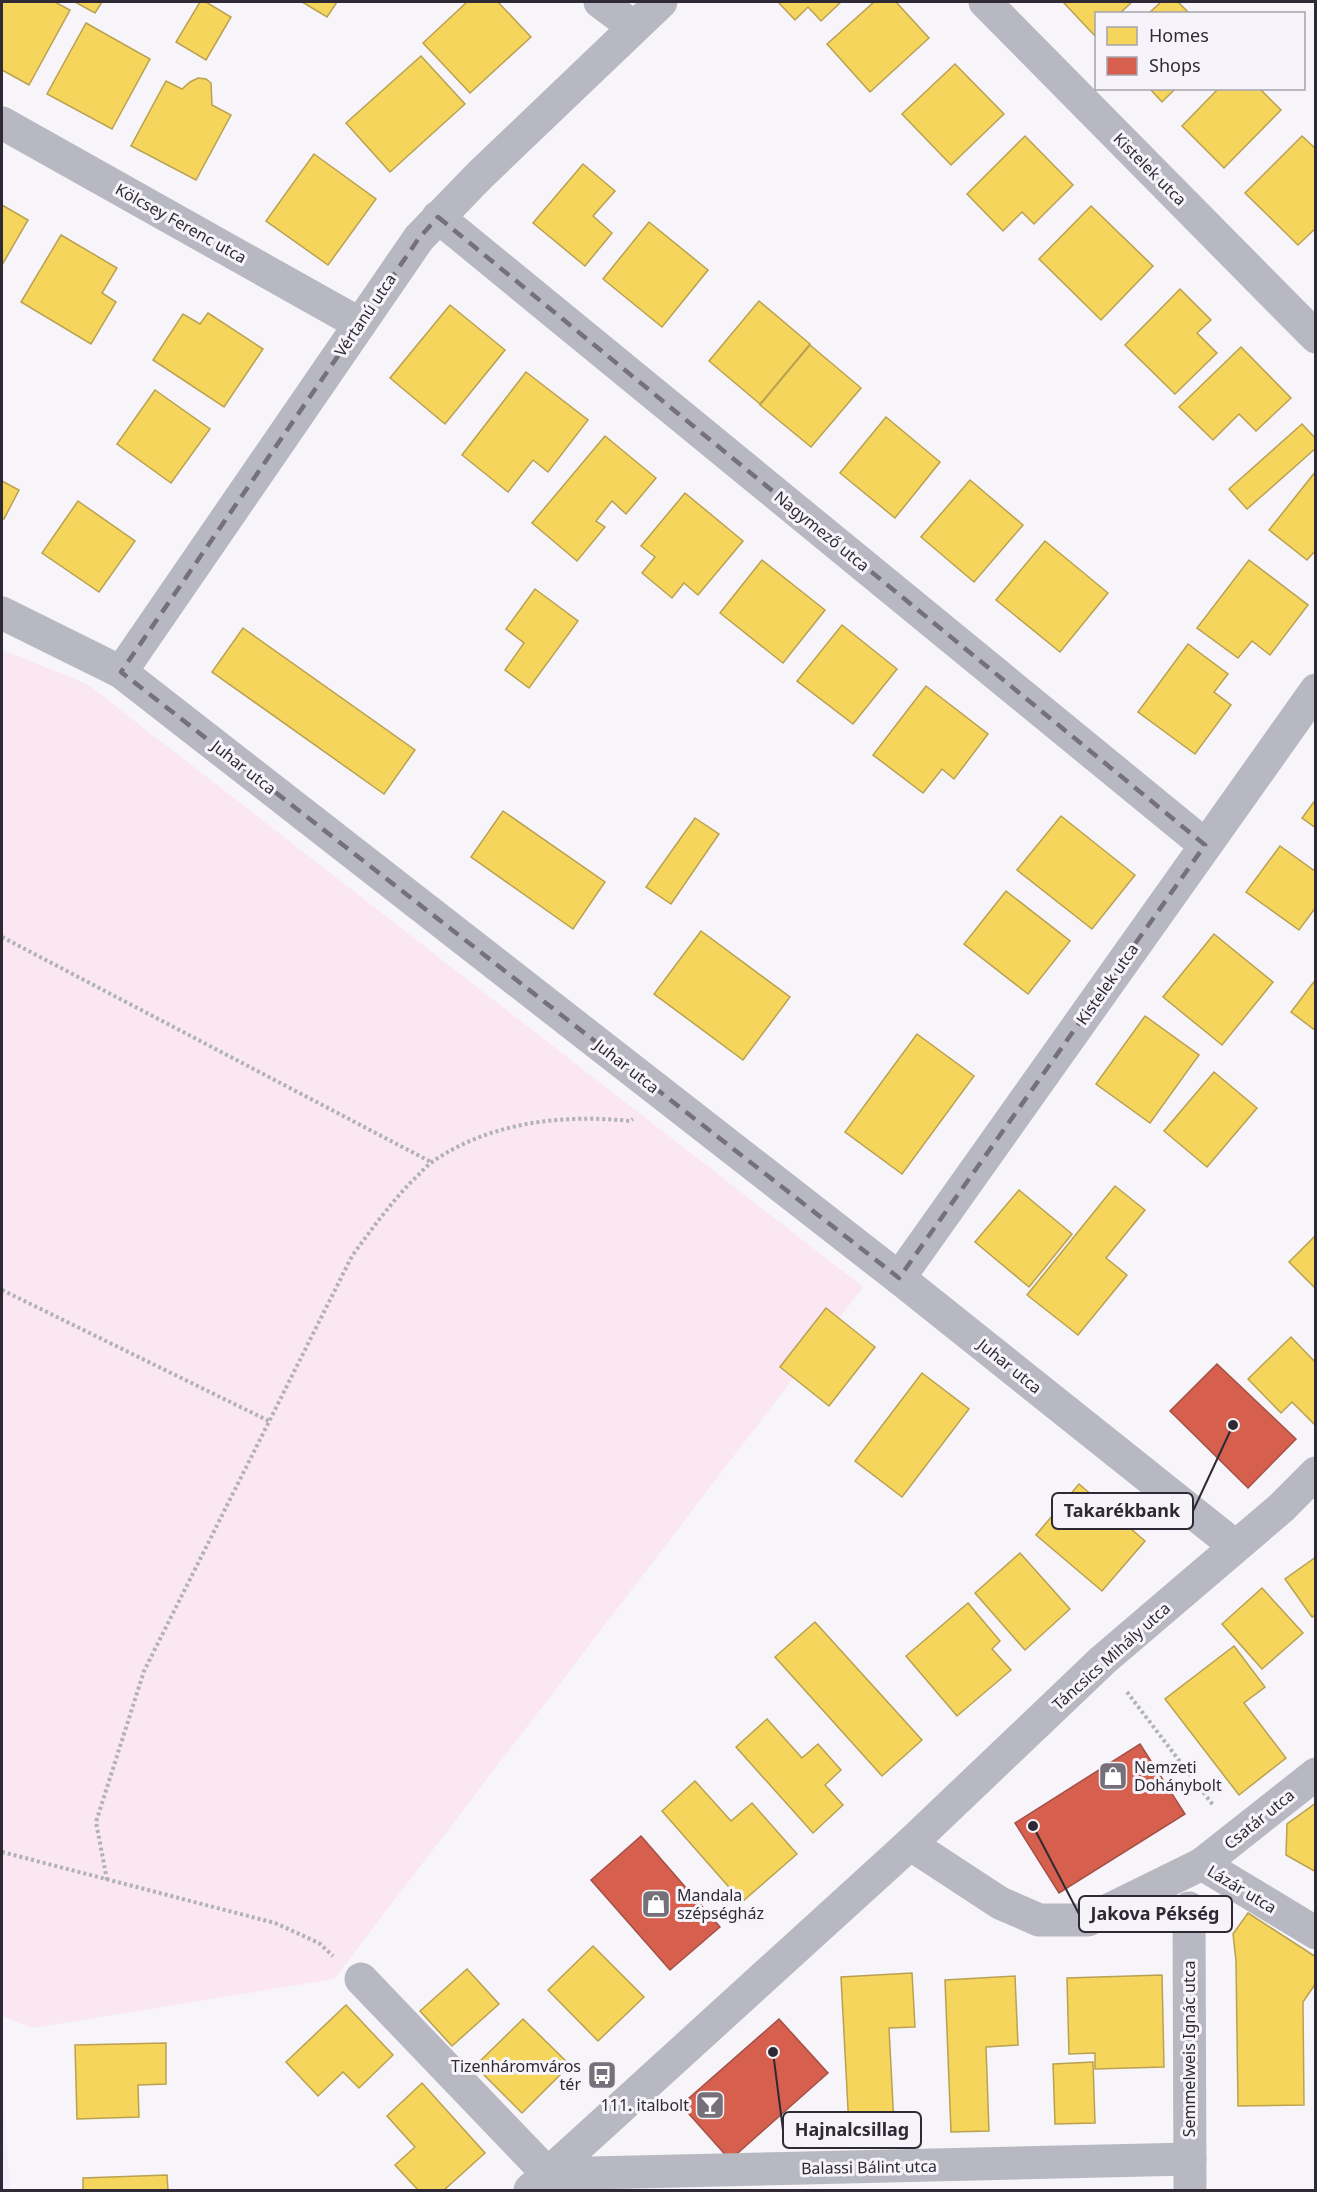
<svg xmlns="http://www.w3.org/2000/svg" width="1317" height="2192" font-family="'Noto Sans',sans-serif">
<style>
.built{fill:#f4edfc}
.green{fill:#fae7f1}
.homes{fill:#f6d55c;stroke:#baa151;stroke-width:1.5}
.shops{fill:#d6604d;stroke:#a45046;stroke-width:1.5}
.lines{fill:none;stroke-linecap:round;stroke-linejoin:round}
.path{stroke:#b1b1b8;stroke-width:4;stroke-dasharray:3 3;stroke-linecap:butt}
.minor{stroke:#b7b8c1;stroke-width:33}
.marked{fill:none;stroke:#75707a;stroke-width:4.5;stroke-dasharray:12 8;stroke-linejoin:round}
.labels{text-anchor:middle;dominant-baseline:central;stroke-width:6;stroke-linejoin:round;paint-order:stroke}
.street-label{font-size:16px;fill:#2f2936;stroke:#f6f4fa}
.poi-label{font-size:16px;fill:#2f2936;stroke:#f6f4fa;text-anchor:start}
.leader{fill:none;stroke:#2f2936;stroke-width:2}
.callout-dot{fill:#2f2936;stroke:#f6f4fa;stroke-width:2}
.callout{fill:#f6f4fa;stroke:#2f2936;stroke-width:2}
.callout-label{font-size:18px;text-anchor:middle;font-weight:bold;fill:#2f2936}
</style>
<rect width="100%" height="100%" fill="#f7f5f9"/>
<polygon class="built" points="2,2083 10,2190 2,2190"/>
<polygon class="green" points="2,650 87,684 863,1287 334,1979 33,2028 2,2016"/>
<g class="homes">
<polygon points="2,2 55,2 70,10 29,85 2,70"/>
<polygon points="75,2 102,2 95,13"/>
<polygon points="200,2 206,2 231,17 206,60 176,42"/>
<polygon points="302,2 337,2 327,17"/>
<polygon points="467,2 498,2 531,37 470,93 423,43"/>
<polygon points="778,2 841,2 821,21 808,7 795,20"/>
<polygon points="874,2 896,2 929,38 870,92 827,44"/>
<polygon points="1063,2 1132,2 1119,14 1096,14 1095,36"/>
<polygon points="1161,2 1178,2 1190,14 1148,14"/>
<polygon points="86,23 150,59 112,129 47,94"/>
<polygon points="421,56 465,104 390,172 346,123"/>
<polygon points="955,64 1004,114 951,165 902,114"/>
<polygon points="198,78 206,79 211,83 212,105 231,115 196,180 131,146 166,81 182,89 190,82"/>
<polygon points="1149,88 1176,88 1162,102"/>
<polygon points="1219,88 1259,88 1281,110 1224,168 1182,126"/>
<polygon points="1025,136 1073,185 1034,224 1022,212 1003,231 967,194"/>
<polygon points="1302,136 1316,149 1316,228 1298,245 1245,193"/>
<polygon points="314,154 376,199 328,265 266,221"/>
<polygon points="583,164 615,191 593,216 612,233 585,266 533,223"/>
<polygon points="2,205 28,220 2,265"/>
<polygon points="1091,206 1153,266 1101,320 1039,259"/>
<polygon points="649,222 708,270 662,327 603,279"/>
<polygon points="61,235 117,268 102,293 116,302 91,344 21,302"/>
<polygon points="1180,289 1211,320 1197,333 1217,353 1175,394 1125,345"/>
<polygon points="759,301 810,344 760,404 709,361"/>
<polygon points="450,305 505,350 445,424 390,378"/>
<polygon points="208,313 263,349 224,407 153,360 183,314 200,324"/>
<polygon points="810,345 861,388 811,447 760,405"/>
<polygon points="1241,347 1291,398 1256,431 1239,414 1213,440 1179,407"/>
<polygon points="526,372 588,420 548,472 533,460 508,492 462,455"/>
<polygon points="155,390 210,429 171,483 117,444"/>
<polygon points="886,417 940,462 895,518 840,473"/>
<polygon points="1302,424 1316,439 1316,448 1247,509 1229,489"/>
<polygon points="605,436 656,478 626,514 612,501 596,521 605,527 577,561 532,523"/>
<polygon points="1316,471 1316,550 1307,560 1269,530"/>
<polygon points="970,480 1023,525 974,582 921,537"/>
<polygon points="2,481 19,490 4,519 2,518"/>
<polygon points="685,493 743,541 698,595 684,583 672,598 642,573 655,557 641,546"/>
<polygon points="78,501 135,541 99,592 42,553"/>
<polygon points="1045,541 1108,593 1060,652 996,600"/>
<polygon points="762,560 825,610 783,663 720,613"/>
<polygon points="1249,560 1308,605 1270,655 1252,641 1238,658 1197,628"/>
<polygon points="535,589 578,621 529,688 505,670 524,643 506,629"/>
<polygon points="842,625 897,669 853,724 797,681"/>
<polygon points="243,628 415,750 384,794 212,672"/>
<polygon points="1188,644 1228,674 1214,692 1231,705 1195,754 1138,712"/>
<polygon points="926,686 988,734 954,779 942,769 923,793 873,755"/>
<polygon points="1316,799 1316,828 1302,818"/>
<polygon points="503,811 605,882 573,929 471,857"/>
<polygon points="1061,816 1135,875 1092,929 1017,870"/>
<polygon points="695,818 719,834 671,904 646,887"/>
<polygon points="1280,846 1316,872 1316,907 1299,930 1246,892"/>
<polygon points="1006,891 1070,941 1028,994 964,944"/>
<polygon points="701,931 790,997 743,1060 654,994"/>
<polygon points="1214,934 1273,982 1222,1045 1163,997"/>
<polygon points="1316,979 1316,1031 1291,1012"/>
<polygon points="1145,1016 1199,1055 1150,1123 1096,1084"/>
<polygon points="917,1034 974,1076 902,1174 845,1132"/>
<polygon points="1214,1072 1257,1108 1207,1167 1164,1131"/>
<polygon points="1115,1186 1145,1210 1106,1258 1127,1275 1078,1335 1027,1295"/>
<polygon points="1019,1190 1072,1234 1029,1287 975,1242"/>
<polygon points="1316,1235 1316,1289 1289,1262"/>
<polygon points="826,1308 875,1347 829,1406 780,1367"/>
<polygon points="1291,1337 1316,1363 1316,1426 1292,1402 1281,1413 1248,1379"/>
<polygon points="922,1373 969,1409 902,1497 855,1461"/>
<polygon points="1079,1484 1145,1541 1102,1591 1036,1535"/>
<polygon points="1020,1553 1070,1609 1025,1650 975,1593"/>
<polygon points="1316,1557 1316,1615 1312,1617 1285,1579"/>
<polygon points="1262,1588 1303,1633 1262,1669 1222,1624"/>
<polygon points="968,1603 1000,1641 992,1649 1011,1670 957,1716 906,1656"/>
<polygon points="815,1622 922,1740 882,1776 775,1657"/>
<polygon points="1234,1646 1265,1687 1244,1703 1286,1758 1239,1795 1165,1699"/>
<polygon points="767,1719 802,1758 818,1744 841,1770 825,1785 843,1805 813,1833 736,1747"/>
<polygon points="695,1781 731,1821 752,1803 797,1854 742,1902 662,1811"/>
<polygon points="1316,1803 1316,1872 1286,1855 1287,1824"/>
<polygon points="1248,1913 1316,1957 1316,1983 1303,2002 1304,2105 1238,2106 1236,1961 1233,1934"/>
<polygon points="593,1946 644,1997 598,2041 548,1990"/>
<polygon points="467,1969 499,2004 452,2046 420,2011"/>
<polygon points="912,1973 915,2027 889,2028 894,2125 849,2128 841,1977"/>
<polygon points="1162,1975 1164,2067 1095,2069 1095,2053 1069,2054 1067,1978"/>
<polygon points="1015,1976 1018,2045 986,2047 989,2131 951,2132 945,1980"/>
<polygon points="346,2005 393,2055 359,2088 343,2072 318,2096 286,2062"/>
<polygon points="523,2019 570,2065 522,2113 475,2066"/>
<polygon points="166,2043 166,2084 138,2085 139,2117 77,2119 75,2045"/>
<polygon points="1093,2062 1095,2123 1055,2124 1053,2064"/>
<polygon points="422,2083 485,2153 444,2190 418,2190 395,2165 415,2147 387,2116"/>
<polygon points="167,2175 168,2190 83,2190 83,2178"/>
</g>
<g class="shops">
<polygon points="1217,1364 1296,1439 1248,1488 1170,1411"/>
<polygon points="1140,1744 1185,1814 1059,1893 1015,1823"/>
<polygon points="641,1836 720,1927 670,1970 591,1880"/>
<polygon points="779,2019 828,2073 730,2160 681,2105"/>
</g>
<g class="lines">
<g class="path">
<polyline points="2,937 431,1162"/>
<polyline points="2,1290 269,1421"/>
<polyline points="1127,1692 1213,1805"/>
<polyline points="2,1852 275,1923 319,1943 333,1956"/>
<path d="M107 1880 96 1822 144 1671 352 1256C371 1230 390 1204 412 1181 419 1175 425 1167 432 1162 490 1122 562 1114 630 1121L633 1119"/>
</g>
<g class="minor">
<polyline points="600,2 634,27"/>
<polyline points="985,2 1316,337"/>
<polyline points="2,123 360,324"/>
<polyline points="438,217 1205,845"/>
<polyline points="2,613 121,672 899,1278 1235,1546"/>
<polyline points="121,672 419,238 480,175 661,2"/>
<polyline points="899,1278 1316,690"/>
<polyline points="910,1844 1000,1903 1039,1920 1088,1920 1202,1864 1316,1774"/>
<polyline points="1202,1864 1316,1933"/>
<polyline points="1189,1908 1190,2190"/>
<polyline points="361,1979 548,2174 1190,2159"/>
<polyline points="530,2190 910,1844 1103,1660 1281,1508 1316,1473"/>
</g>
</g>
<path class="marked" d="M438 217 1205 845 899 1278 121 672 419 238Z"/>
<defs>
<g id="shop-square" transform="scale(1.5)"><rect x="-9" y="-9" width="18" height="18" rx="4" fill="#75707a" stroke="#f6f4fa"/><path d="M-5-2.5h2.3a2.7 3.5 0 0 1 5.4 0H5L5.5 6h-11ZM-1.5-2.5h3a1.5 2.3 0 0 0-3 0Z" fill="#fff"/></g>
<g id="bus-square" transform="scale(1.5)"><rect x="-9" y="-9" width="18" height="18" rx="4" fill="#75707a" stroke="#f6f4fa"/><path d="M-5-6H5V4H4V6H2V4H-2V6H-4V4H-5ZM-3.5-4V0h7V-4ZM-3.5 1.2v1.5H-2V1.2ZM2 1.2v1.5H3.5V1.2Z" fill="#fff"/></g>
<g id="bar-square" transform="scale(1.5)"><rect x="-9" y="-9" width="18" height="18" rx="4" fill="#75707a" stroke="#f6f4fa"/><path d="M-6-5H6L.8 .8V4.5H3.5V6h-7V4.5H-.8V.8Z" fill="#fff"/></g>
</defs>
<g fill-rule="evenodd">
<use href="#shop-square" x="1113" y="1776"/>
<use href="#shop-square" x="656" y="1904"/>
<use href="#bus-square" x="602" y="2075"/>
<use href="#bar-square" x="710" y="2105"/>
</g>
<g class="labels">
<g class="street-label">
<text transform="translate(1150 169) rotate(45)">Kistelek utca</text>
<text transform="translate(181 223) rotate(29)">Kölcsey Ferenc utca</text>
<text transform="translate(365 315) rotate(-56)">Vértanú utca</text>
<text transform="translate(822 531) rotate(39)">Nagymező utca</text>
<text transform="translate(244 767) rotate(38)">Juhar utca</text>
<text transform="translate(1107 984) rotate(-55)">Kistelek utca</text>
<text transform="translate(627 1066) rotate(38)">Juhar utca</text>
<text transform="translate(1010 1366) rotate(39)">Juhar utca</text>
<text transform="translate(1111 1656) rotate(-42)">Táncsics Mihály utca</text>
<text transform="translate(1259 1819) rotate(-39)">Csatár utca</text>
<text transform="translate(1242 1889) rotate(31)">Lázár utca</text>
<text transform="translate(1189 2049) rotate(-90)">Semmelweis Ignác utca</text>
<text transform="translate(869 2167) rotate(-1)">Balassi Bálint utca</text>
</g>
<g class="poi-label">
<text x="1134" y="1767">Nemzeti<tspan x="1134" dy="18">Dohánybolt</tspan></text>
<text x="677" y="1895">Mandala<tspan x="677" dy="18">szépségház</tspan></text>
<text x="581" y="2066" text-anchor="end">Tizenháromváros<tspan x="581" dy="18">tér</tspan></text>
<text x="689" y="2105" text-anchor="end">111. italbolt</text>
</g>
</g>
<path class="leader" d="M1233 1425L1193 1511M1033 1826L1079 1914M773 2052L783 2130"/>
<g class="callout-dot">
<circle cx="1233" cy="1425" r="6"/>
<circle cx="1033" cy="1826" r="6"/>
<circle cx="773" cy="2052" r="6"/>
</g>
<g class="callout">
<rect x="1052" y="1493" width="141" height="36" rx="6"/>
<rect x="1079" y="1896" width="153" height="36" rx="6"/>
<rect x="783" y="2112" width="138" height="36" rx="6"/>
</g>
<g class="callout-label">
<text x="1122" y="1517">Takarékbank</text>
<text x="1155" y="1920">Jakova Pékség</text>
<text x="852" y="2136">Hajnalcsillag</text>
</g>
<rect width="1317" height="2192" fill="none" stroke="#2f2936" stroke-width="6"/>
<rect x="1095" y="12" width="210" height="78" fill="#f6f4fa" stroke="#a6a3ac" stroke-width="1.5"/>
<rect x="1107" y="27" width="30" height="18" fill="#f6d55c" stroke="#a6a3ac" stroke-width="1.5"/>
<text x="1149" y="42" font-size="18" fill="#2f2936">Homes</text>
<rect x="1107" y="57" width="30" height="18" fill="#d6604d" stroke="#a6a3ac" stroke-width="1.5"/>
<text x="1149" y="72" font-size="18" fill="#2f2936">Shops</text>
</svg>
